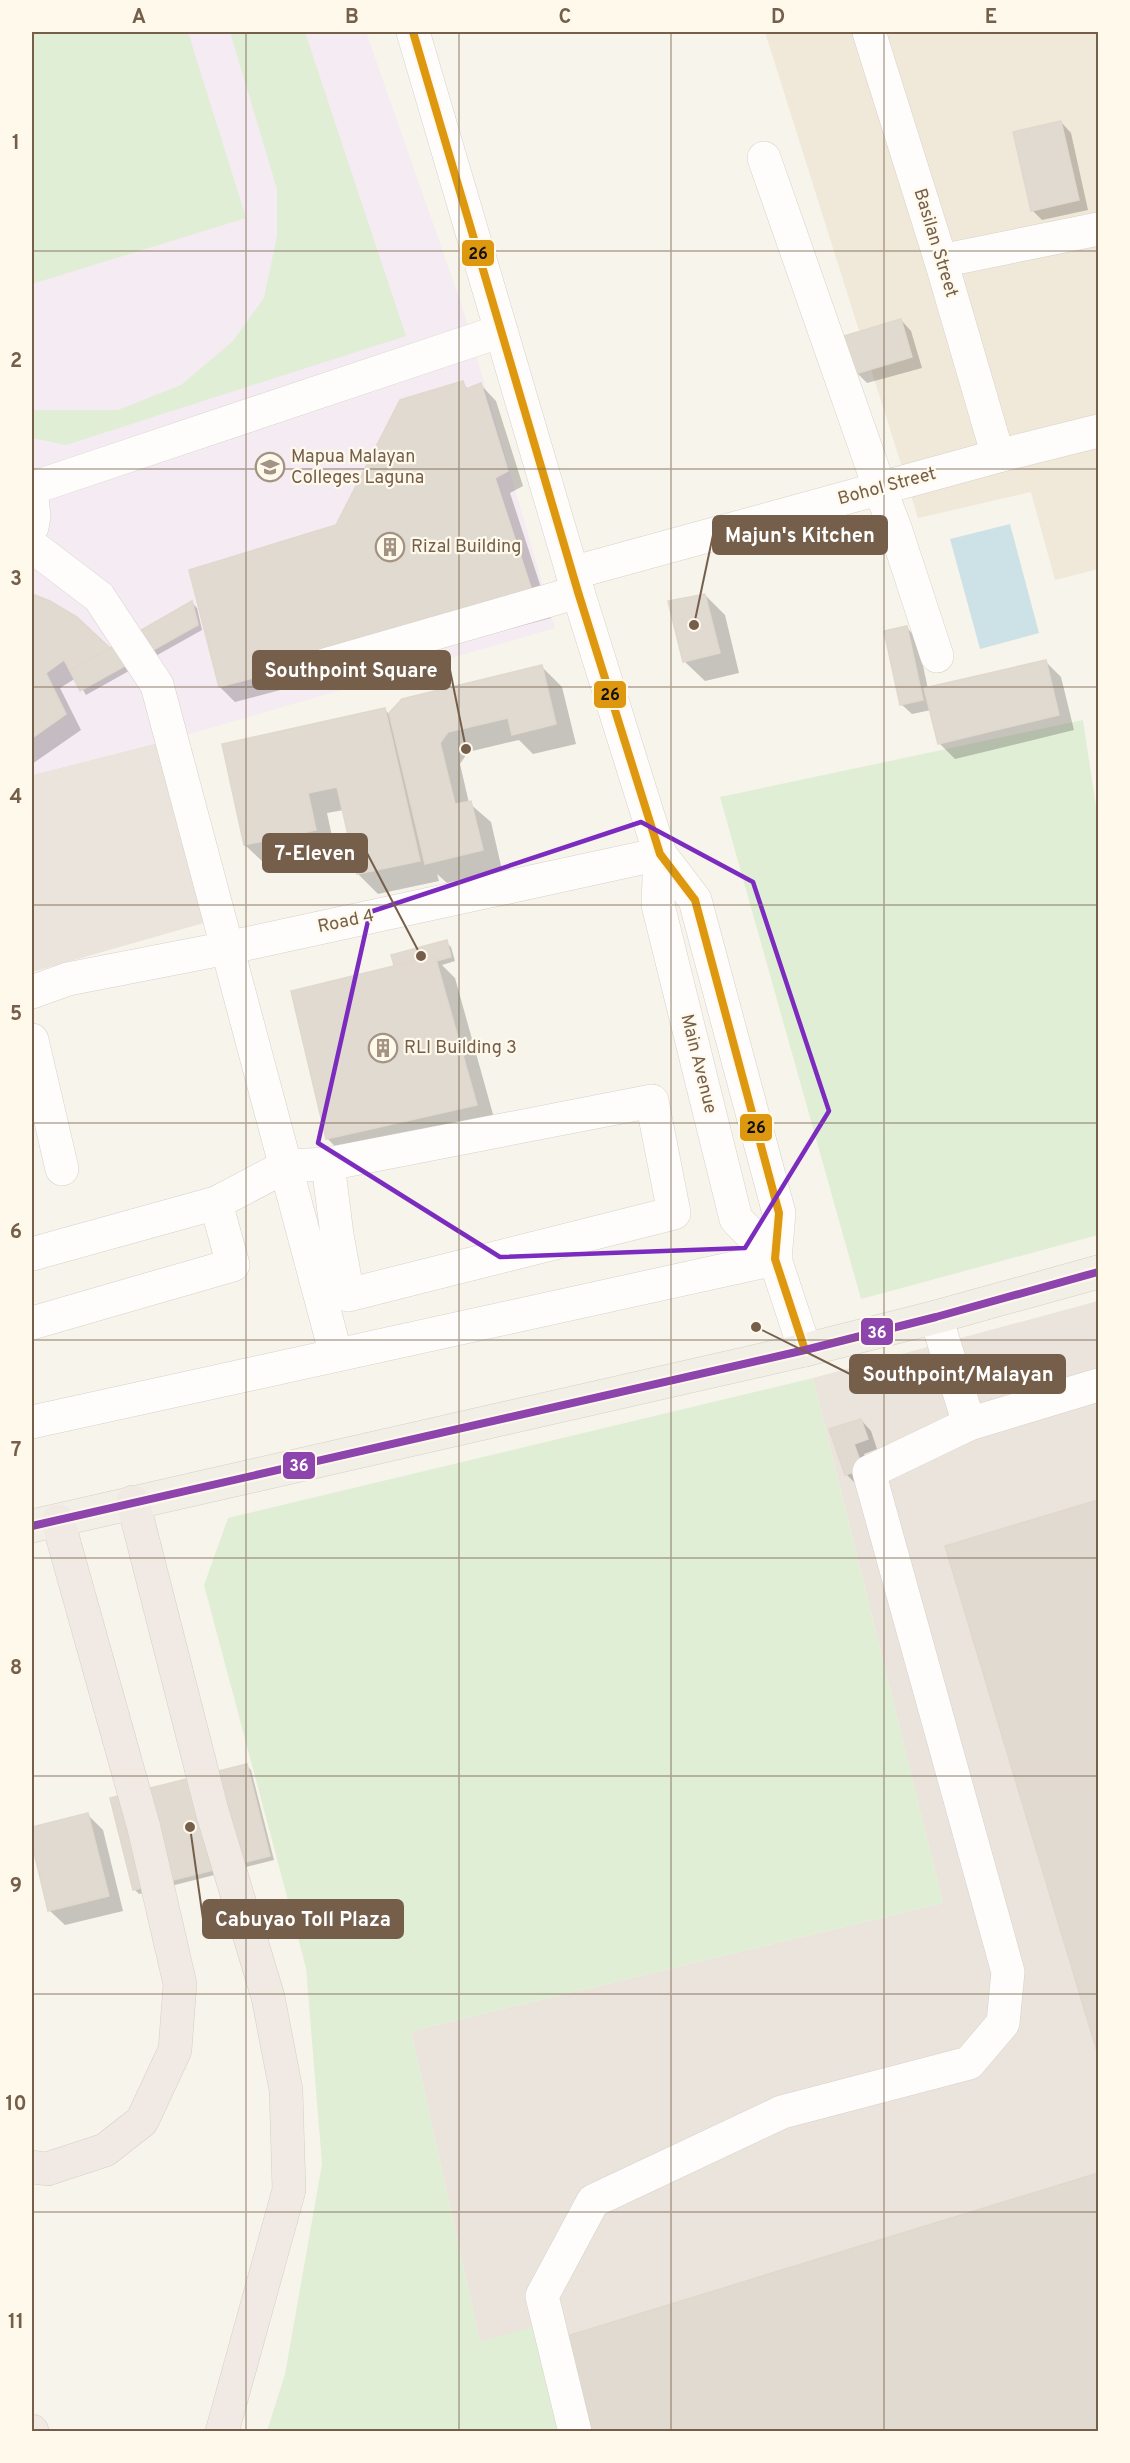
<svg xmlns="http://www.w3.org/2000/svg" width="1130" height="2463" font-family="Overpass,sans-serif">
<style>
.residential{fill:#f0e8d8}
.industrial{fill:#eae4dc}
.education{fill:#f5ebf2}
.green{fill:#e1eed6}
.water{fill:#cde2e7}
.shadow{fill:#0003}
.building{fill:#e1dad0;stroke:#e0d8cd;stroke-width:1.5}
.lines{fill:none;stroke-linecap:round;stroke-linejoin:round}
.minor-casing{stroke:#d6d1c9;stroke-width:34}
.major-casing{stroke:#d5cfc6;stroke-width:34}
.highway-casing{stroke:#d5cfc6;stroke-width:34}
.minor{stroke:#fefdfc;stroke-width:33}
.major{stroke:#f2efe6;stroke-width:33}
.highway{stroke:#f1eae4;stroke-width:33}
.bus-1-casing{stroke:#fff9ec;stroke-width:12}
.bus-2-casing{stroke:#fff9ec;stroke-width:12}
.bus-1{stroke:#dd980f;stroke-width:8}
.bus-2{stroke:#8e44ad;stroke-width:8}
.marked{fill:none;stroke:#7b2cbf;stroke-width:4.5;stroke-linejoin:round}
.grid{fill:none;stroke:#755f4b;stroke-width:1.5;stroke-opacity:0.55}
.labels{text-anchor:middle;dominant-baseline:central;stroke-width:4.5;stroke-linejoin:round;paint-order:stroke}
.street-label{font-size:18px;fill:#755f4b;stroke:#fff9ec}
.poi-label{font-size:18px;fill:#755f4b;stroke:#fff9ec;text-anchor:start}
.leader{fill:none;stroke:#755f4b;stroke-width:2}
.callout-dot{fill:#755f4b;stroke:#fff9ec;stroke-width:2}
.callout{fill:#755f4b;stroke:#755f4b;stroke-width:2}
.callout-label{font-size:20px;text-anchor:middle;font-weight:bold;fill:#fff}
.line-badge{stroke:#fff9ec;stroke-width:2}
.badge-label{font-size:16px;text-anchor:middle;font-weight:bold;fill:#fff}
.pale-badge-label{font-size:16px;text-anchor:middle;font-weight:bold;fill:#111}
.neatline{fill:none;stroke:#755f4b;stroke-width:2}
.grid-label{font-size:20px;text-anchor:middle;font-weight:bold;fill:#755f4b}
</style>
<rect width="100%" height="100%" fill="#f7f4eb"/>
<polygon class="residential" points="765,32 1098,32 1098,569 1055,580 1031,492 918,518"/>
<g class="industrial">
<polygon points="165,741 207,922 32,972 32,775"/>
<polygon points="1098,1301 1098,2431 563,2431 480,2342 411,2031 943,1903 813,1378"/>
</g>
<polygon class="education" points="32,32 366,32 462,306 555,628 165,741 32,775"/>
<g class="green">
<polygon points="32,32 188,32 246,218 32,284"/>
<polygon points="230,32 305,32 406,336 66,445 32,438 32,410 118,410 181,385 232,342 264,298 277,236 277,189"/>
<polygon points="1083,720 1098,820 1098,1235 861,1299 720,797"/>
<polygon points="813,1378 943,1903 411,2031 480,2342 540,2325 563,2431 267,2431 285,2374 322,2164 306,1968 204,1585 228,1518"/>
</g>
<polygon class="water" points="1010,524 1039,633 980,649 950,539"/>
<g class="shadow">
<polygon points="1061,122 1071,133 1088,210 1042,220 1032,210"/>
<polygon points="901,320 911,331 922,368 867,383 857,373"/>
<polygon points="462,383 469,390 481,385 496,401 523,486 510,493 551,618 235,702 220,687 337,526"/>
<polygon points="705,595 725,615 739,673 705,681 684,661"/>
<polygon points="32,597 50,603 76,619 110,650 192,603 197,608 202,630 86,695 76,678 60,688 81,730 32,764"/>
<polygon points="906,627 917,638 928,689 1045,661 1061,677 1074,730 955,759 939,743 931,710 912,714 901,704"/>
<polygon points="542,667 562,687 576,744 533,754 519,740 468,752 460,764 469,803 491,822 502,870 447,883 437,874 439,881 378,894 358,874 344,810 327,813 335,850 266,865 245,845 385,710 389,714 402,700"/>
<polygon points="446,942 451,947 455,961 442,965 455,978 496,1125 347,1159 327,1138"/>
<polygon points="861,1420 871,1431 877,1449 864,1454 872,1479 856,1484 846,1474 831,1430"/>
<polygon points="1098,1501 1098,2050 947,1547"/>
<polygon points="246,1765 251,1770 274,1860 139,1894 134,1889"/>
<polygon points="88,1815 103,1830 123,1911 65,1925 49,1910 32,1838 32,1829"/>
<polygon points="1098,2175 1098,2432 595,2432 569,2337"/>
</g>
<g class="building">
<polygon points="1061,121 1079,200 1031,211 1013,132"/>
<polygon points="901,319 912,357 855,374 844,336"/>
<polygon points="463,381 466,389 481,383 508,471 495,478 536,603 219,687 189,570 336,525 400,400"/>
<polygon points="32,594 50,601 77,617 110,648 70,671 64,660 46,673 66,714 32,738"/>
<polygon points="705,594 720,653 683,662 668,601"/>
<polygon points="192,601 198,625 80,691 70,671"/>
<polygon points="907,626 923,700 900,705 884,631"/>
<polygon points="1046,660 1059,715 938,744 924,688"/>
<polygon points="542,665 556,724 512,735 508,718 448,732 440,743 455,804 471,801 483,850 425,864 389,713 402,699"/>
<polygon points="385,708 420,861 357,874 337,787 308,793 316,830 244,845 222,744"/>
<polygon points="447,940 451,957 396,972 391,955"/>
<polygon points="435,956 477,1105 326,1139 291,991"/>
<polygon points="861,1419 868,1439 854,1444 863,1469 845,1475 829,1429"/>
<polygon points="1098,1500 1098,2055 945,1546"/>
<polygon points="247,1764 270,1856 133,1890 110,1798"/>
<polygon points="88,1813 109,1896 48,1911 32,1844 32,1827"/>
<polygon points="1098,2173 1098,2432 593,2432 567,2336"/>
</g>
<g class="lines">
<g class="minor-casing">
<g id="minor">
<polyline points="413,32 578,592 660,854 695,900 779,1213 775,1259 805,1350"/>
<polyline points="869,32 941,261 998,456"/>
<polyline points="764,158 880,489 895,528 937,656"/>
<polyline points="941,261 1098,229"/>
<polyline points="32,488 501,331"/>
<polyline points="32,499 34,516 32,527"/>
<polyline points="32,546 99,597 157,685 336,1355"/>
<polyline points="572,573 998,456 1098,431"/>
<polyline points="314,668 578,592"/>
<polyline points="660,854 658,905 736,1219 775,1259"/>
<polyline points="32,992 68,979 227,948 660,854"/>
<polyline points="32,1040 62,1169"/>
<polyline points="32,1254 216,1203"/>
<polyline points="936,1317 969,1424"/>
<polyline points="32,1323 233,1265 216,1203 286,1166 328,1164 652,1101 674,1213 348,1295 337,1235 328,1164"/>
<polyline points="32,1422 775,1259"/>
<polyline points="575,2432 542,2296 593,2201 782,2112 969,2063 1003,2023 1008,1972 869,1472 969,1424 1098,1385"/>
</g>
</g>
<g class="major-casing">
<polyline id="major" points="32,1526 805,1350 936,1317 1098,1272"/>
</g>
<g class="highway-casing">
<g id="highway">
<polyline points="133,1502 212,1811 268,1997 286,2090 289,2190 222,2432"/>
<polyline points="32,2167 47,2169 105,2150 142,2121 175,2050 180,1984 144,1828 58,1521"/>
<polyline points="32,2431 32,2432"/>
</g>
</g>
<use href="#minor" class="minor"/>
<use href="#major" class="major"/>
<use href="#highway" class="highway"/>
<g class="bus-1-casing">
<polyline id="bus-1" points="413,32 578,592 660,854 695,900 779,1213 775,1259 805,1350"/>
</g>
<g class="bus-2-casing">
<polyline id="bus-2" points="32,1526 805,1350 936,1317 1098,1272"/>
</g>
<use href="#bus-1" class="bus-1"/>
<use href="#bus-2" class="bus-2"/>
</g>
<path class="marked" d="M641 822 753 882 829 1111 745 1248 500 1257 318 1143 370 912Z"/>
<path class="grid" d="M246 32V2432M459 32V2432M671 32V2432M884 32V2432M32 251H1098M32 469H1098M32 687H1098M32 905H1098M32 1123H1098M32 1340H1098M32 1558H1098M32 1776H1098M32 1994H1098M32 2212H1098"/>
<defs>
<g id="university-ring" transform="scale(1.5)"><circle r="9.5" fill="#fff9ec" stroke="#a29383" stroke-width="1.5"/><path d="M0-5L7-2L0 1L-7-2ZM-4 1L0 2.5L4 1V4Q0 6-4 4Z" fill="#a29383"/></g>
<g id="building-ring" transform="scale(1.5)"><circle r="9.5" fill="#fff9ec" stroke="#a29383" stroke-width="1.5"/><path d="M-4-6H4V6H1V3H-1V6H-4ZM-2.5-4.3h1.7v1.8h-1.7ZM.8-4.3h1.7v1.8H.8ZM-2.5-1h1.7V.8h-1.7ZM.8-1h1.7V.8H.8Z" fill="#a29383"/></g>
</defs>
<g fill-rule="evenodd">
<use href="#university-ring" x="270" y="467"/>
<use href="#building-ring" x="390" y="547"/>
<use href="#building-ring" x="383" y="1048"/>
</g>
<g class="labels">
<g class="street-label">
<text transform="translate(935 243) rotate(73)">Basilan Street</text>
<text transform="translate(887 487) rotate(-15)">Bohol Street</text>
<text transform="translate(346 922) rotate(-12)">Road 4</text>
<text transform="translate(698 1064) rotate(76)">Main Avenue</text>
</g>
<g class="poi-label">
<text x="291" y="457">Mapua Malayan<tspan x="291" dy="21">Colleges Laguna</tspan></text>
<text x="411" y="547">Rizal Building</text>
<text x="404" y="1048">RLI Building 3</text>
</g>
</g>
<path class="leader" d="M694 625L713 535M466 749L450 670M421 956L367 853M756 1327L850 1374M190 1827L203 1919"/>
<g class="callout-dot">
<circle cx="694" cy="625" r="6"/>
<circle cx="466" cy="749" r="6"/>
<circle cx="421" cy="956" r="6"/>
<circle cx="756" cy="1327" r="6"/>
<circle cx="190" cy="1827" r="6"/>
</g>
<g class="callout">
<rect x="713" y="516" width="174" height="38" rx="6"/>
<rect x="253" y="651" width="197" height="38" rx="6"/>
<rect x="263" y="834" width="104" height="38" rx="6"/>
<rect x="850" y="1355" width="215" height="38" rx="6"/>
<rect x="203" y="1900" width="200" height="38" rx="6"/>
</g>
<g class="callout-label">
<text x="800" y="542">Majun's Kitchen</text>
<text x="351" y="677">Southpoint Square</text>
<text x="315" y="860">7-Eleven</text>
<text x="958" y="1381">Southpoint/Malayan</text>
<text x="303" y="1926">Cabuyao Toll Plaza</text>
</g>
<g class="line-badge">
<rect x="461" y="239" width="34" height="28" rx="6" fill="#dd980f"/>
<rect x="593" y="680" width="34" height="29" rx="6" fill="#dd980f"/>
<rect x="739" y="1113" width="34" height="29" rx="6" fill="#dd980f"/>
<rect x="860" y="1317" width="34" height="29" rx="6" fill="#8e44ad"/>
<rect x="282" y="1451" width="34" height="29" rx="6" fill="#8e44ad"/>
</g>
<g class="badge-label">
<text x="877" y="1338">36</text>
<text x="299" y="1471">36</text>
</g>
<g class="pale-badge-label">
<text x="478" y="259">26</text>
<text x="610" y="700">26</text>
<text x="756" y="1133">26</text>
</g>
<rect width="1130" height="2463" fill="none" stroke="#fff9ec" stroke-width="66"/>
<rect x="33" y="33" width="1064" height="2397" class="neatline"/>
<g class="grid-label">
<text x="139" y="23">A</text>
<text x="352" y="23">B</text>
<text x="565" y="23">C</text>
<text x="778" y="23">D</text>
<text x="991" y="23">E</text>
<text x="16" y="149">1</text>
<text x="16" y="367">2</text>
<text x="16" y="585">3</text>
<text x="16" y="803">4</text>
<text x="16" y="1020">5</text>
<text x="16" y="1238">6</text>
<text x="16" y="1456">7</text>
<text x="16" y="1674">8</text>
<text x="16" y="1892">9</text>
<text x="16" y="2110">10</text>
<text x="16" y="2328">11</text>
</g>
</svg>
